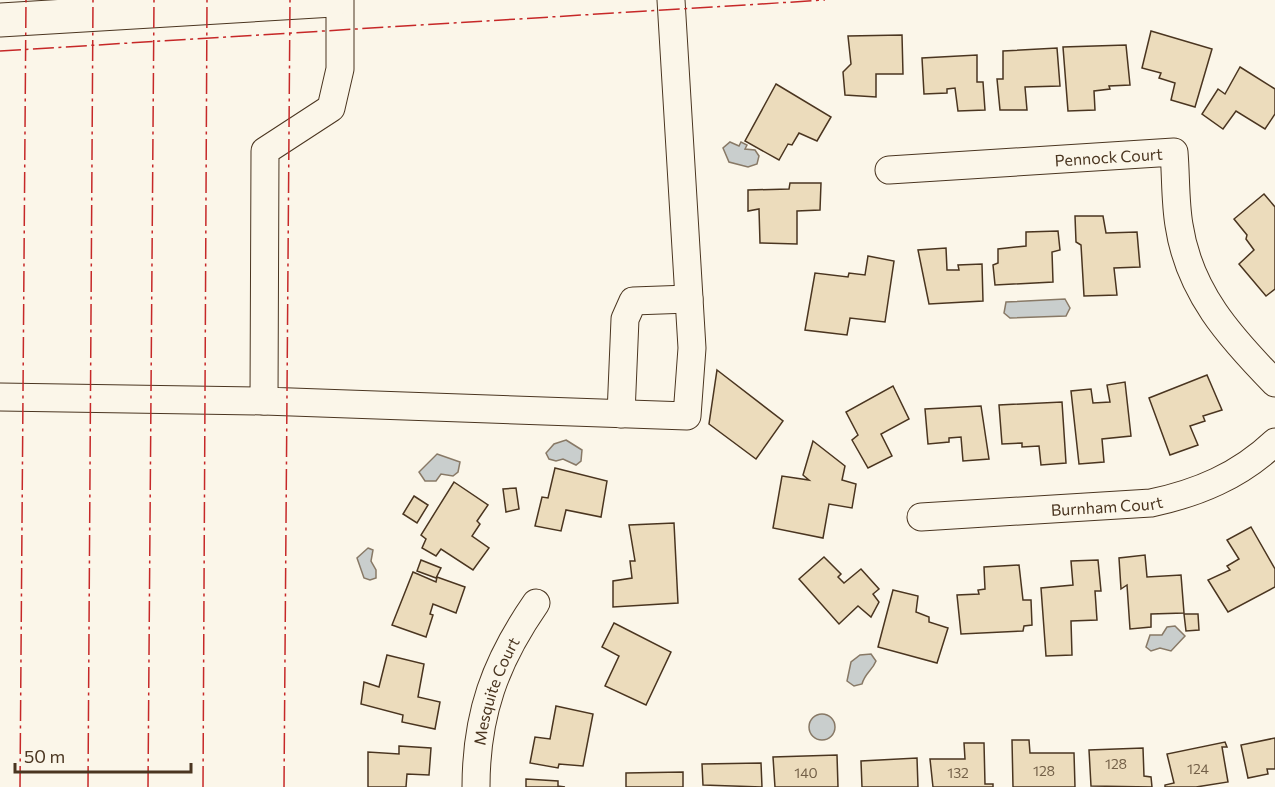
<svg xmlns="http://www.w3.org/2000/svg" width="1275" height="787" font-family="Commissioner,sans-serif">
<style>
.water{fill:#c9cecd;stroke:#887966;stroke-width:1.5}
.building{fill:#ecdcbc;stroke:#4a3520;stroke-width:1.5}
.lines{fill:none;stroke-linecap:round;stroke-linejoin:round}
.minor-casing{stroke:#4a3520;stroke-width:29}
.major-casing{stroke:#4a3520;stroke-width:35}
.minor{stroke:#fbf6e9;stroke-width:27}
.major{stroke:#fbf6e9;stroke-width:33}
.power{stroke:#c62828;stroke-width:1.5;stroke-dasharray:21 4.5 3 4.5;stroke-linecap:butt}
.labels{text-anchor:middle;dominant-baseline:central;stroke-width:4.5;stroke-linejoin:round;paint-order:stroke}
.number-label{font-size:14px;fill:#725f47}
.street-label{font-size:16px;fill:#4a3520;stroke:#fbf6e9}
</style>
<rect width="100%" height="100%" fill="#fbf6e9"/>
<g class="water">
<polygon points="730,142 739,146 741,142 747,145 745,149 755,150 759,156 757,164 748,167 729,162 723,148"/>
<polygon points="1065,299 1070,308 1066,316 1010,318 1004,313 1006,302"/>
<polygon points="566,440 582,450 581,461 576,465 563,459 556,461 549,459 546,453 554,444"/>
<polygon points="437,454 460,462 458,472 453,476 441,474 436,481 425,481 419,472"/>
<polygon points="368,548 373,550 371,561 376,570 376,578 370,580 364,578 357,558"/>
<polygon points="1175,626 1185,636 1171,651 1160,648 1151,651 1146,647 1150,635 1162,635 1167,627"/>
<path d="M871 654 876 661C872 671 865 673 862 684L854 686 847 681 851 662 860 655Z"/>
<circle cx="822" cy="727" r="13"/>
</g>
<g class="building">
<polygon points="1151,31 1212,49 1195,107 1171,100 1175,83 1159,78 1161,73 1142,68"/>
<polygon points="902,35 903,74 876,74 876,97 845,95 843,72 851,64 848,36"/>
<polygon points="1126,45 1130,85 1109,86 1110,89 1094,91 1095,110 1068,111 1063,47"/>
<polygon points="1057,48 1060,86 1025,87 1027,110 1000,110 997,79 1003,79 1003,51"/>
<polygon points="977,55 977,82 983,82 985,110 958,111 955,88 947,89 947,93 924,94 922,58"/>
<polygon points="1240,67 1275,89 1275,114 1265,129 1236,111 1223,129 1202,114 1218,89 1225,94"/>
<polygon points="776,84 831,117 817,141 799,133 792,145 788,144 779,160 745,141"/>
<polygon points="790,183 821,183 820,210 797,211 797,244 760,243 759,209 748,211 748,190 789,189"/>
<polygon points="1264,194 1275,207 1275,289 1266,296 1239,264 1254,250 1246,239 1247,235 1234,219"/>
<polygon points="1075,216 1103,216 1106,233 1137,232 1140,267 1114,268 1117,295 1084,296 1081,245 1076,242"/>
<polygon points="1058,231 1060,250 1052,252 1053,282 995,285 993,265 998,263 998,249 1026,246 1026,232"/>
<polygon points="946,248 947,270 959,270 958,265 982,264 983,301 929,304 918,250"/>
<polygon points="868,256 894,261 885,322 850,318 847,335 805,330 815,273 848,277 849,273 865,275"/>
<polygon points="717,370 783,421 756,459 709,424"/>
<polygon points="1207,375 1222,410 1203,416 1205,421 1190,426 1198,445 1170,455 1149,398"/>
<polygon points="1125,382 1131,436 1102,439 1104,462 1079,464 1071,391 1091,389 1093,403 1110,402 1107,385"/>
<polygon points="893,386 909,419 881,434 892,456 868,468 852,440 858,435 846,412"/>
<polygon points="1062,402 1066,463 1041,465 1039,446 1022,447 1022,443 1002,444 999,405"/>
<polygon points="981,406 989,459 963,461 961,437 949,438 949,442 928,444 925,409"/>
<polygon points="813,441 845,466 842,480 856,484 852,508 829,504 823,538 773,528 782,476 809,480 803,475"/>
<polygon points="555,468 607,481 601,517 566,510 561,531 535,526 542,497 548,498"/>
<polygon points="454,482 488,505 477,521 480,524 472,536 489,548 473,570 441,549 436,556 422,548 426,539 421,535"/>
<polygon points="516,488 519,509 506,512 503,489"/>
<polygon points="414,496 428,505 417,523 403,514"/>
<polygon points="674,523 678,603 613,607 613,581 632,578 630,561 635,561 629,525"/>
<polygon points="1251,527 1275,569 1275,587 1228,612 1208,580 1230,570 1227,566 1239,559 1227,540"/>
<polygon points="1145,555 1147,577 1181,575 1184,613 1151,614 1151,627 1130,629 1127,585 1121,589 1119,558"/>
<polygon points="824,557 841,574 838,577 844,583 861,569 879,589 873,594 879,602 871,617 858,606 839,624 799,579"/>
<polygon points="421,560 441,568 436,578 417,571"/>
<polygon points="1098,560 1101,591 1095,591 1097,620 1071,621 1072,655 1046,656 1041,588 1073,585 1071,561"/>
<polygon points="1019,565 1023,600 1031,600 1032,625 1024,626 1023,631 961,634 957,595 979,594 978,590 985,589 984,567"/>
<polygon points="413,572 436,582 437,577 465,587 456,613 433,604 430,614 433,615 426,637 392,625"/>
<polygon points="893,590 918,596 916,612 929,617 929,622 948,628 937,663 878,647"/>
<polygon points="1184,614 1198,614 1199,630 1186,631"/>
<polygon points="614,623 671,652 646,705 605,686 619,656 602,647"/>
<polygon points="387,655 424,664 418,697 440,702 435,729 402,722 403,715 361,704 364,682 379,687"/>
<polygon points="556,706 593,714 583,766 559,764 558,768 530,763 535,737 550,739"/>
<polygon points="1275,738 1275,769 1267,769 1268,774 1248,778 1241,745"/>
<polygon points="1012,740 1029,740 1030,753 1074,753 1075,787 1013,787"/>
<polygon points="1225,742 1227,747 1222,747 1228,782 1196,787 1165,787 1165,785 1174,783 1167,754"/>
<polygon points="964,743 984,743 985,784 993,784 993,787 933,787 930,759 965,759"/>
<polygon points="399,746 431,748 429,775 407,774 406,787 368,787 368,752 399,754"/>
<polygon points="1143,748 1144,776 1151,777 1152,787 1091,786 1089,750"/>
<polygon points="837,755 838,787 775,787 773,757"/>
<polygon points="917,758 918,787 862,787 861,761"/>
<polygon points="761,763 762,787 703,785 702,764"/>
<polygon points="683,772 683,787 626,787 626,773"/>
<polygon points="526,779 558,781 558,786 565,787 526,787"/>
</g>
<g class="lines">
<g class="minor-casing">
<g id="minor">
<polyline points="340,0 340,69 331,108 265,151 264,401 687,416 692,348 671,0"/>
<path id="s1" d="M889 170 1174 152C1176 176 1175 201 1179 225 1189 292 1230 337 1275 383"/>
<polyline points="0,397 264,401"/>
<polyline points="621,414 625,319 633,301 689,299"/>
<path id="s2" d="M921 517 1151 503C1198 493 1239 476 1275 442"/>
<path id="s3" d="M476 787C476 715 495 662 536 603"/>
</g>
</g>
<g class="major-casing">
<polyline id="major" points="0,20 333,0"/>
</g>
<use href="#minor" class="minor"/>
<use href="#major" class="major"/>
<g class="power">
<polyline points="0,51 825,0"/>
<polyline points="20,787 26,0"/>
<polyline points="88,787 93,0"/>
<polyline points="148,787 154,0"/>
<polyline points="203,787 207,0"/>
<polyline points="284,787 290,0"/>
</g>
</g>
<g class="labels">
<g class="number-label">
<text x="1116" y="763">128</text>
<text x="1198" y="768">124</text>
<text x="1044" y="770">128</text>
<text x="806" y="772">140</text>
<text x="958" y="772">132</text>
</g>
<g class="street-label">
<text stroke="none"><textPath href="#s1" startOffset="220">Pennock Court</textPath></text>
<text stroke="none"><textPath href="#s2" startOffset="186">Burnham Court</textPath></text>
<text stroke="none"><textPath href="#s3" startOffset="99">Mesquite Court</textPath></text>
</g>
</g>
<path d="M15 763v9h176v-9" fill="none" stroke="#4a3520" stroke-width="3"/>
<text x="24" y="763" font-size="18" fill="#4a3520" stroke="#fbf6e9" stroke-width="4.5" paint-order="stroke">50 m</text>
</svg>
